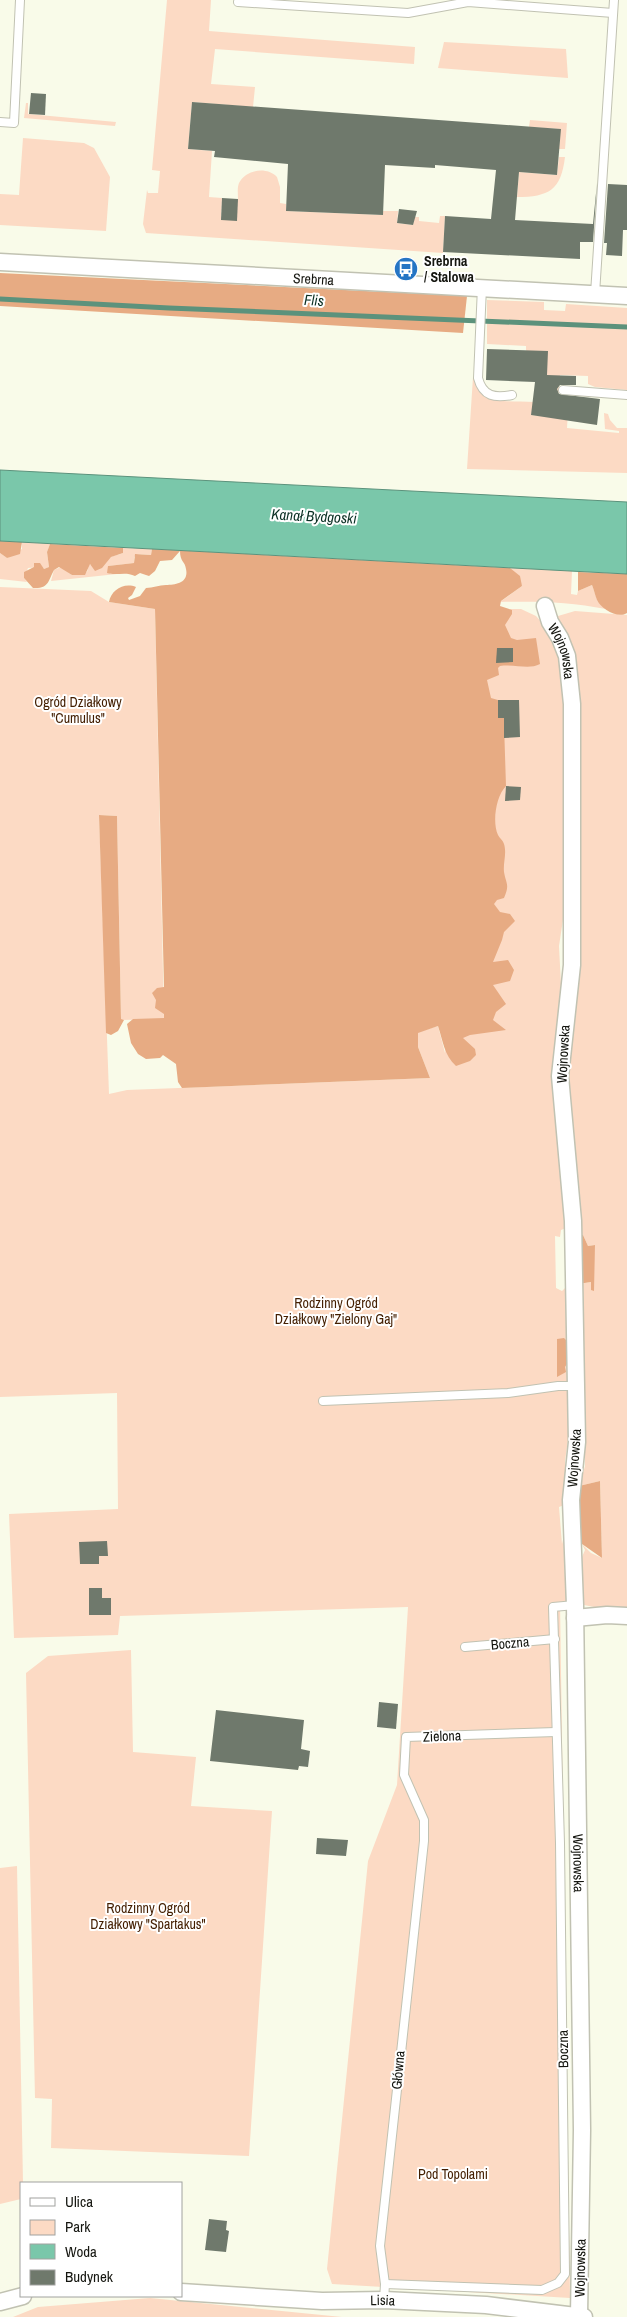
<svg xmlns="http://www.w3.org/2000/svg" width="627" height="2317" font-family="'Archivo Narrow',sans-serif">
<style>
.green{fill:#fcdac4}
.forest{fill:#e7ab83}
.water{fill:#7ac7aa;stroke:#5c927c}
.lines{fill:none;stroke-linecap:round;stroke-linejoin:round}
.stream{stroke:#5c927c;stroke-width:5}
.building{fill:#6f796c}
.service-casing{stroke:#c1c2b2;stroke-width:10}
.minor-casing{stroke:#c1c2b2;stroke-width:19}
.service{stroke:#fff;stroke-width:8}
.minor{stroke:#fff;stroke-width:16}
.labels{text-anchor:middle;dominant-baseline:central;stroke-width:4;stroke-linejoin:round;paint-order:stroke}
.poi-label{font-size:14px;font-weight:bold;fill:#151610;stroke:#fff;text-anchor:start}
.street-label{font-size:14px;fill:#151610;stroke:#fff}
.park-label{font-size:14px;fill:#431e00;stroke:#fff}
.water-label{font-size:15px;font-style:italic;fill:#0b3024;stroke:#fff}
</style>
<rect width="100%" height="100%" fill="#f9fbe9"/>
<g class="green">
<path d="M167 0H211L209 31 415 47 414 64 215 49 211 84 255 87 253 107 192 102 188 149 212 151 209 197 222 198 221 220 238 199C238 194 237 188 239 183 246 170 266 166 277 177L280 187V203L286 204V211L383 215V211H398L397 223 413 225 414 217H419V221L439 223 440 216H445L443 253 146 233 143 224 147 190 148 193H158L160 171 152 170Z"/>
<polygon points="444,42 566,49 568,78 438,68"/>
<polygon points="26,103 28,103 28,114 116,122 115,126 24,118"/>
<polygon points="530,120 567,123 565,149 559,149 560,129 529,127"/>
<polygon points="23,138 84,143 94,148 110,177 106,231 0,225 0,194 19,195"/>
<path d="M559 157H565C561 190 549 197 517 197L519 172 557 175Z"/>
<path d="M487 300 544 302V310L565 311 566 304 627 308V390L595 387 588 384V376L560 375 557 410 568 411 567 428 619 433V431L605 429 604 413 608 414 610 420 617 428H627V473L467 469 473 377C485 407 507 400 535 402L531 415 544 416 545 382 526 350V346L487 344Z"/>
<polygon points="22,542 50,544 47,552 49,567 44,569 42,567 28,568 24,578 27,582 0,579 0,553 7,558 22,549"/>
<path d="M123 548 152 549 151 555 138 554 134 557V563L108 566 110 574H117L51 581 54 570 61 567 72 575 87 572 89 564C101 569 102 561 111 557 114 555 119 555 123 553Z"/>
<path d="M510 568 572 571 571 594 577 595 578 591 592 585 598 602 606 609C570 602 537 601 500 602L522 586Z"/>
<polygon points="0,587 91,591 109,602 155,609 164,1019 121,1020 117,816 99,815 109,1094 127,1090 430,1078 418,1047 418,1032 438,1026 445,1053 486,619 505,609 521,609 536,616 556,638 566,682 564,913 559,946 562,1004 557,1062 553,1068 566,1228 561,1230 560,1237 555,1236 556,1288 562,1291 567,1286 572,1411 565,1461 567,1490 564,1505 559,1507 562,1544 565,1531 565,1570 570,1604 560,1602 570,2298 332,2284 327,2269 368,1861 397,1785 408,1607 120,1616 118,1635 14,1638 9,1514 118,1509 117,1393 0,1397"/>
<polygon points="575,611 627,615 627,1610 614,1611 584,1605 579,1596 579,1564 585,1550 582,1544 591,1553 602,1558 600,1481 579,1486 585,1466 579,1284 591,1282 595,1245 588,1246 583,1235 576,1237 565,1109 575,749 556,624 558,616"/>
<polygon points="131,1650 133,1752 196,1757 191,1806 272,1811 249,2156 51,2148 52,2099 35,2098 26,1673 48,1656"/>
<polygon points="17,1866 23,2183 21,2199 0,2204 0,1868"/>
<polygon points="150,2298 342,2317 13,2317 38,2307"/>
</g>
<g class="forest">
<polygon points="0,273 467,296 463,333 0,306"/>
<polygon points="0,541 22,542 20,554 7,558 0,553"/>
<path d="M50 544 123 548V553L111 557 102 568 95 571 90 564 85 575H72L59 567 54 570C48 581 49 589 33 588L24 578V572L34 567V563H40L44 569 49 567 47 552Z"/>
<path d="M152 549 510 568 520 576 522 586 501 601 500 606 512 610V614L505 625 511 638 517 640 536 638 540 664C529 670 515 664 500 666L498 668 499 675 487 680 491 698 498 700V718L517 717 504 724 506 786C496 796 492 822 498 835 500 839 503 840 504 844 507 854 503 862 504 872 506 884 510 884 504 898L497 900 494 904 500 912 510 914 515 921 504 932 502 940 493 962 508 960 514 970 510 981 493 985 506 1004 496 1012 493 1020 506 1030 470 1035 463 1038 475 1049 476 1055 470 1061 456 1066C444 1055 443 1041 438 1026L418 1033V1047L430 1078 182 1088 178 1082 176 1064 163 1055 160 1058 146 1059 138 1054 131 1043 127 1024 133 1019 164 1018V1014L155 1008 156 1000 152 993 157 988 164 987 155 609 109 602C111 590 124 582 136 587L132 595 128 598 129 600 140 596 146 588C153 588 159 585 166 585 176 585 189 583 186 569 185 561 180 562 180 551L172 560 160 561 155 571 149 576 140 573 135 576C125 571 117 576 107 573L108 566 134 563 135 554 151 555Z"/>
<path d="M578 572 627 574V613C618 619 601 609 597 600 595 595 594 590 592 585L578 591Z"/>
<polygon points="99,815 117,816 121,1019 124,1020 118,1031 111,1035 106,1033"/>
<polygon points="583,1235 588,1246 595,1245 594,1291 591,1290 591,1282 578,1284 576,1237"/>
<polygon points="564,1338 566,1340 568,1362 565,1367 566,1372 557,1377 557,1339"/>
<polygon points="600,1481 602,1558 582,1544 578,1536 579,1486"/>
</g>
<polygon class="water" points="0,470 627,502 627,574 0,541"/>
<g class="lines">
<polyline class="stream" points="0,299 169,308 627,327"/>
</g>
<g class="building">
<polygon points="31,93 46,94 45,115 29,114"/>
<polygon points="192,102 561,129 557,175 519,172 515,220 593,224 597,183 593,242 580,242 580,259 443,252 445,216 491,219 496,170 435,165 435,168 385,165 383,215 286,211 288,164 214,157 215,151 188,149"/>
<polygon points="608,184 627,185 627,230 623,230 622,256 606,255 607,243 604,243"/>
<polygon points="222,198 238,199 237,221 221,220"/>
<polygon points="399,209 417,211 413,225 397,223"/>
<polygon points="487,349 548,351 547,375 576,376 576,385 560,385 557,389 559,394 600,399 597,425 531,415 535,382 486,380"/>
<polygon points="497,648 513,648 513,662 496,663"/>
<polygon points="498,700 519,700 520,737 504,738 504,718 498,718"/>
<polygon points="506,786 521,787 520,800 505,801"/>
<polygon points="107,1541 108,1556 99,1556 99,1564 80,1564 79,1542"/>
<polygon points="89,1588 102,1588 102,1598 111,1598 111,1615 89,1615"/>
<polygon points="379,1702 398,1704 396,1729 377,1727"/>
<polygon points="216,1710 304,1720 301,1749 310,1751 308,1767 299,1766 298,1770 210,1761"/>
<polygon points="317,1838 348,1840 346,1856 316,1854"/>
<polygon points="209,2219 227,2221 226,2230 229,2231 226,2252 205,2250"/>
</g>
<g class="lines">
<g class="service-casing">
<g id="service">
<polyline points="238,2 408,13 468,2 613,13"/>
<polyline points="0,122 14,123 20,0"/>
<path d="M482 287 478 378C483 397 495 398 512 395"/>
<polyline points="595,294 614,0"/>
<polyline points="563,390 627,395"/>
<polyline points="323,1401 508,1393 558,1386 575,1386"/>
<polyline points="465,1647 555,1639"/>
<polyline points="385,2284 542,2290 558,2283 565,2274 560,1843 553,1607 575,1605"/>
<polyline points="384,2300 385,2284 380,2246 424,1841 424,1820 404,1775 406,1737 556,1732"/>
</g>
</g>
<g class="minor-casing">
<g id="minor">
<path id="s1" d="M0 262 627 296"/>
<path id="s2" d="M545 606 550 622 560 638 567 656 572 704V965L560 1076 573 1221 577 1442 571 1500 575 1605 582 2130 579 2316"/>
<polyline points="575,1618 607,1615 627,1616"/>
<path id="s3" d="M181 2292 322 2301 384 2300 486 2305 584 2317"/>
<polyline points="0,2302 23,2296"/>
</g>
</g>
<use href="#service" class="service"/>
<use href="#minor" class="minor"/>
</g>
<defs>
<g id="bus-disc" transform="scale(1.25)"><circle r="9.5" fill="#2575c4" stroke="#fff"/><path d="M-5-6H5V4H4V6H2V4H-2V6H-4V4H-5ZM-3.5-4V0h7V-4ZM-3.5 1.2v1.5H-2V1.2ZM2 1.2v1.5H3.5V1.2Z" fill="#fff"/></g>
</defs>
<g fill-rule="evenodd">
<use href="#bus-disc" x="406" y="269"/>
</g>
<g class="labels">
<g class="poi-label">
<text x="424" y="261">Srebrna<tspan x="424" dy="16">/ Stalowa</tspan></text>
</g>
<g class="street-label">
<text stroke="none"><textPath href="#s1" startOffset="314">Srebrna</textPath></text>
<text stroke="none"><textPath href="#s2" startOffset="49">Wojnowska</textPath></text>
<text transform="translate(563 1054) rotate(-87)">Wojnowska</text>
<text transform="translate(574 1458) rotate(-86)">Wojnowska</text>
<text transform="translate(510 1643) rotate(-5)">Boczna</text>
<text transform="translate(442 1736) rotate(-2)">Zielona</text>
<text stroke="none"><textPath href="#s2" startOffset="1264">Wojnowska</textPath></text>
<text transform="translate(563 2049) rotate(-91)">Boczna</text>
<text transform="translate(398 2070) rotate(-85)">Główna</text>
<text transform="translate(580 2268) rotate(-89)">Wojnowska</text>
<text stroke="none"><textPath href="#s3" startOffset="202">Lisia</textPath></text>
</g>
<g class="park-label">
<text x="78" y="702">Ogród Działkowy<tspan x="78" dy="16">"Cumulus"</tspan></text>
<text x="336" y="1303">Rodzinny Ogród<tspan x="336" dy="16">Działkowy "Zielony Gaj"</tspan></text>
<text x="148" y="1908">Rodzinny Ogród<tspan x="148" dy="16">Działkowy "Spartakus"</tspan></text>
<text x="453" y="2174">Pod Topolami</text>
</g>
<g class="water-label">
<text transform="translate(314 300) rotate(3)">Flis</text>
<text transform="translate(314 516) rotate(3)">Kanał Bydgoski</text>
</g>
</g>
<rect x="20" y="2182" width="162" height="115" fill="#ffffff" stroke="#a1a29f"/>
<rect x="30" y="2198" width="25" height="8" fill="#ffffff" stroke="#a1a29f"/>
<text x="65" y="2207" font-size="15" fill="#151610">Ulica</text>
<rect x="30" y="2220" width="25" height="15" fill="#fcdac4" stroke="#a1a29f"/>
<text x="65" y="2232" font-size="15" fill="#151610">Park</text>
<rect x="30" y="2244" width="25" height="15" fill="#7ac7aa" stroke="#a1a29f"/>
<text x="65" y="2257" font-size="15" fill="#151610">Woda</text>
<rect x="30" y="2270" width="25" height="15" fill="#6f796c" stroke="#a1a29f"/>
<text x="65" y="2282" font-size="15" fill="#151610">Budynek</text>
</svg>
